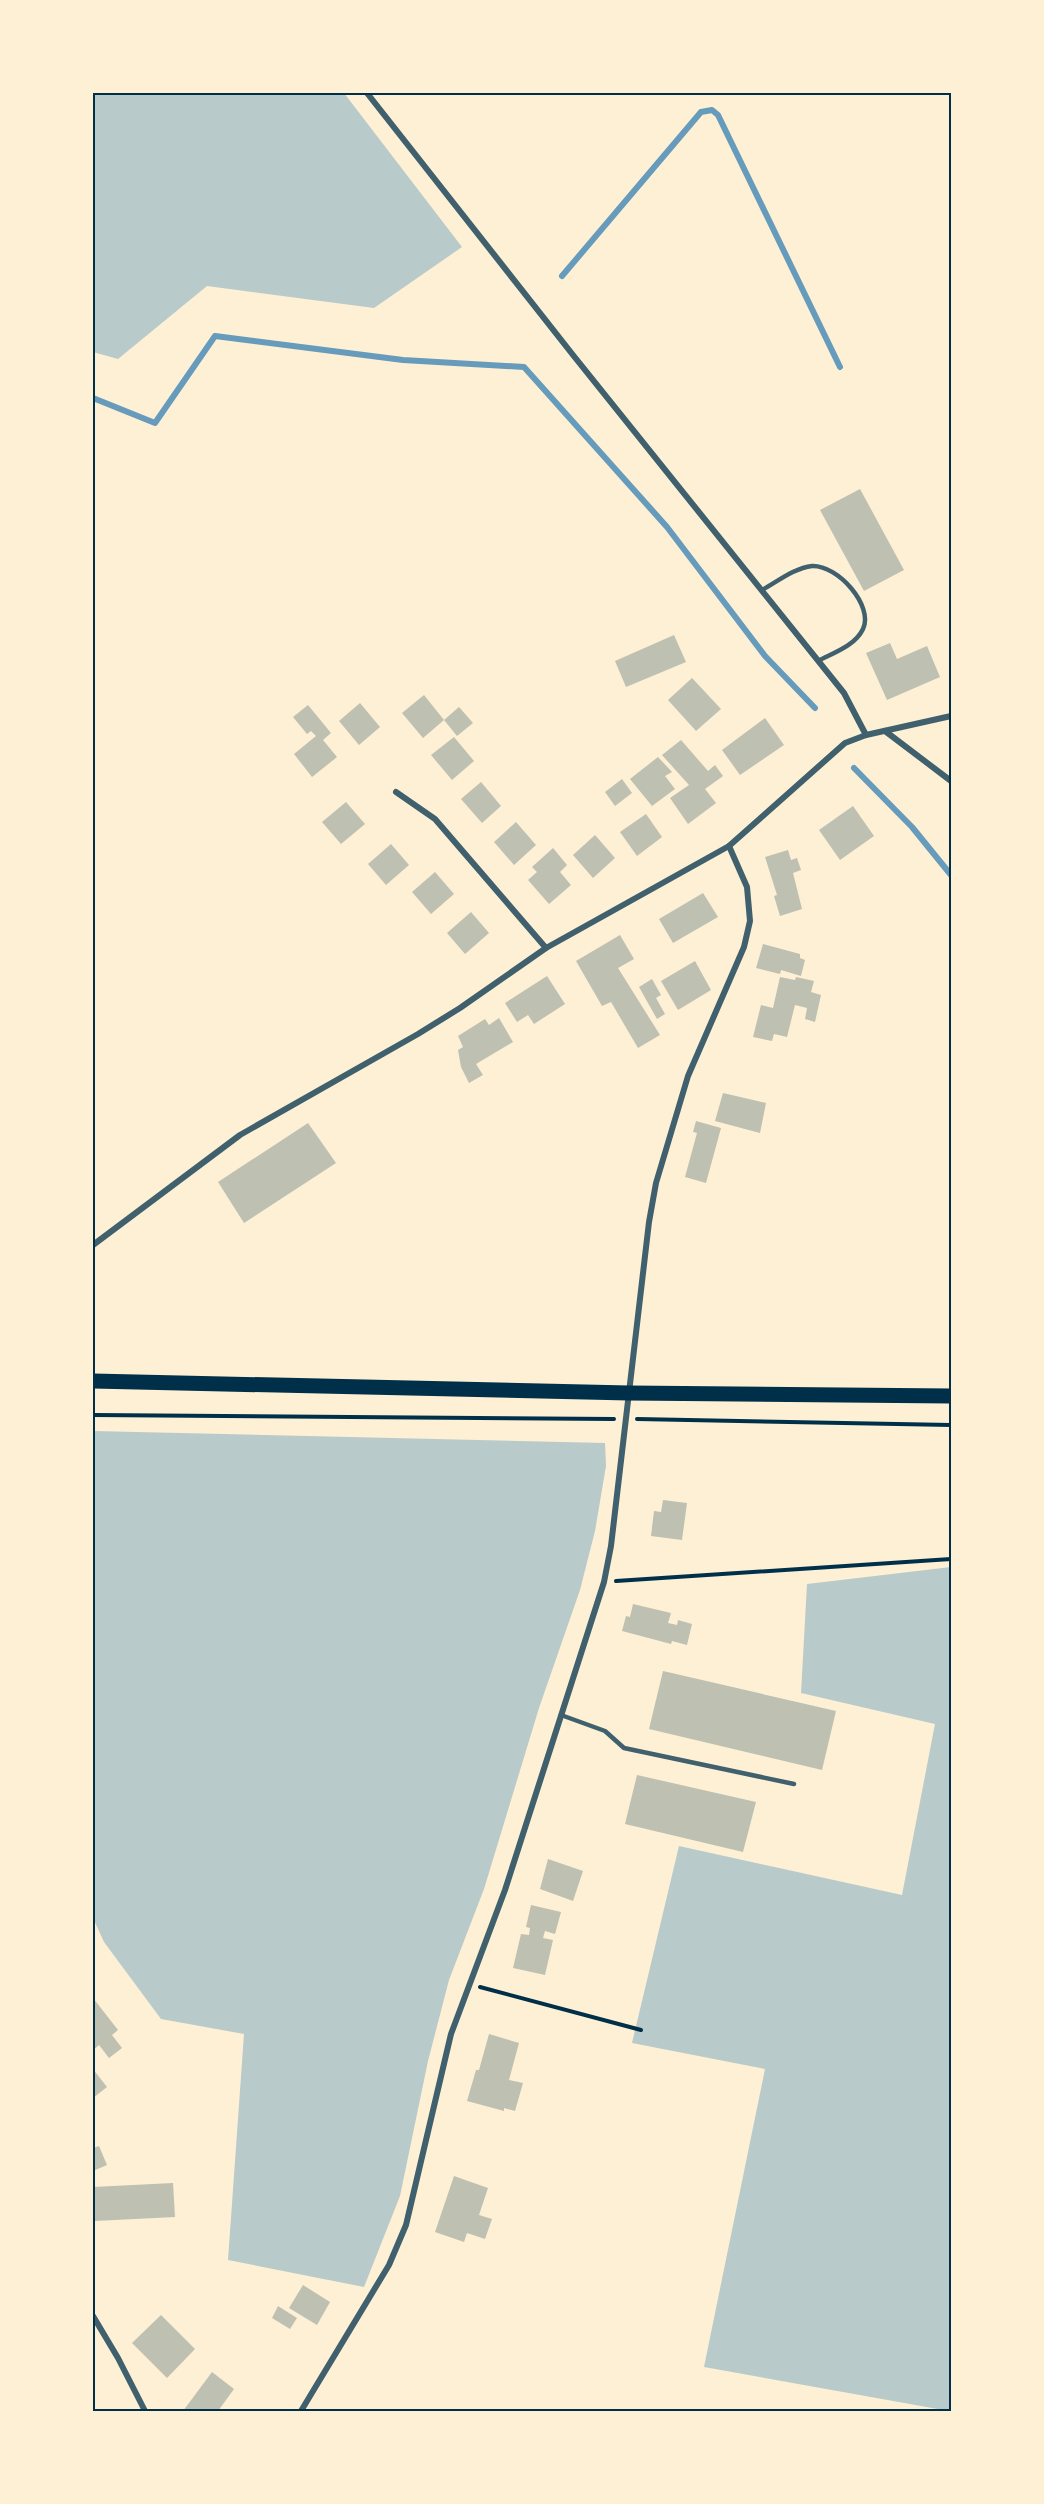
<svg xmlns="http://www.w3.org/2000/svg" width="1044" height="2504" font-family="'Sofia Sans Condensed',sans-serif">
<style>
.green{fill:#b9caca}
.lines{fill:none;stroke-linecap:round;stroke-linejoin:round}
.stream{stroke:#669bbc;stroke-width:6}
.building{fill:#bec0b2}
.path{stroke:#003049;stroke-width:4}
.service{stroke:#3f606c;stroke-width:4.5}
.minor{stroke:#3f606c;stroke-width:6}
.primary{stroke:#003049;stroke-width:15}
.neatline{fill:none;stroke:#003049;stroke-width:2}
</style>
<rect width="100%" height="100%" fill="#fdf0d5"/>
<g class="green">
<polygon points="93,93 344,93 462,247 374,308 207,286 118,359 93,352"/>
<polygon points="93,1431 605,1443 606,1466 595,1531 580,1590 539,1708 484,1889 449,1980 428,2061 400,2196 364,2287 228,2260 244,2034 161,2019 104,1942 93,1918"/>
<polygon points="951,1567 951,2411 949,2411 704,2367 765,2069 632,2043 679,1846 902,1895 935,1724 801,1693 807,1584"/>
</g>
<g class="lines">
<g class="stream">
<polyline points="562,276 701,112 712,110 718,115 840,367"/>
<polyline points="93,398 155,423 215,336 403,360 524,367 667,527 765,656 815,708"/>
<polyline points="854,768 912,827 951,875"/>
</g>
</g>
<g class="building">
<polygon points="860,489 904,570 864,591 820,510"/>
<polygon points="674,635 686,662 626,687 615,661"/>
<polygon points="890,643 897,659 927,646 940,677 887,700 866,653"/>
<polygon points="692,678 721,709 696,731 668,700"/>
<polygon points="424,695 444,720 459,707 473,723 457,736 444,720 423,738 402,713"/>
<polygon points="360,703 380,727 359,745 339,721"/>
<polygon points="308,705 331,733 323,740 337,757 312,777 294,754 316,736 311,731 307,734 293,717"/>
<polygon points="765,718 784,745 740,775 722,750"/>
<polygon points="454,737 474,761 452,780 431,755"/>
<polygon points="681,740 708,771 715,765 723,776 705,789 716,803 688,824 670,798 689,785 662,755"/>
<polygon points="658,757 672,772 665,776 675,789 652,806 630,779"/>
<polygon points="622,779 632,793 615,806 605,792"/>
<polygon points="481,782 501,806 482,823 461,799"/>
<polygon points="346,802 365,824 341,844 322,822"/>
<polygon points="853,806 874,836 840,860 819,830"/>
<polygon points="646,814 662,837 637,856 620,832"/>
<polygon points="516,822 536,845 514,865 494,842"/>
<polygon points="595,835 615,858 593,878 573,855"/>
<polygon points="391,844 409,865 386,885 368,864"/>
<polygon points="553,848 567,865 560,872 571,885 549,904 528,880 537,872 532,867"/>
<polygon points="788,850 791,860 797,858 801,870 793,873 802,909 780,916 774,896 777,895 765,857"/>
<polygon points="435,872 454,894 431,914 412,892"/>
<polygon points="703,893 718,917 673,943 659,919"/>
<polygon points="471,912 489,933 465,954 447,933"/>
<polygon points="620,935 634,959 618,968 660,1035 638,1048 611,1002 602,1006 576,961"/>
<polygon points="763,944 800,954 800,958 805,960 801,976 781,970 780,974 756,968"/>
<polygon points="695,961 711,990 678,1010 661,981"/>
<polygon points="547,976 565,1004 534,1024 528,1015 517,1022 505,1003"/>
<polygon points="780,977 795,980 796,977 814,981 811,992 821,995 815,1022 805,1019 807,1008 795,1005 787,1037 774,1034 772,1041 753,1037 761,1005 773,1008"/>
<polygon points="652,979 661,995 656,998 665,1014 657,1019 639,987"/>
<polygon points="499,1018 513,1042 476,1064 483,1075 469,1083 461,1067 458,1050 463,1047 458,1036 485,1019 489,1025"/>
<polygon points="723,1093 766,1103 760,1133 715,1121"/>
<polygon points="696,1121 721,1128 706,1183 685,1177 697,1133 693,1132"/>
<polygon points="308,1123 336,1163 244,1223 218,1182"/>
<polygon points="663,1500 687,1503 682,1540 651,1536 654,1511 661,1512"/>
<polygon points="633,1604 671,1613 668,1623 677,1625 678,1620 692,1624 687,1645 672,1641 671,1644 622,1631 626,1616 630,1617"/>
<polygon points="663,1671 836,1711 822,1770 649,1729"/>
<polygon points="637,1775 756,1802 743,1852 625,1824"/>
<polygon points="548,1859 583,1871 573,1901 540,1889"/>
<polygon points="531,1905 561,1912 555,1934 545,1931 543,1938 553,1940 545,1975 513,1968 521,1934 529,1935 530,1928 526,1927"/>
<polygon points="93,1998 118,2030 112,2035 122,2048 109,2058 99,2045 93,2050"/>
<polygon points="489,2034 519,2043 509,2080 523,2083 515,2111 504,2108 504,2111 467,2101 476,2070 479,2070"/>
<polygon points="93,2069 107,2087 93,2098"/>
<polygon points="99,2146 107,2165 93,2171 93,2148"/>
<polygon points="454,2176 488,2188 479,2215 492,2219 485,2239 467,2233 464,2242 435,2232"/>
<polygon points="173,2183 175,2217 95,2221 93,2187"/>
<polygon points="303,2285 330,2302 317,2325 289,2308"/>
<polygon points="278,2306 297,2318 290,2329 272,2318"/>
<polygon points="161,2315 195,2349 167,2378 132,2343"/>
<polygon points="212,2372 234,2389 218,2411 183,2411"/>
</g>
<g class="lines">
<g class="path">
<polyline points="93,1415 614,1419"/>
<polyline points="637,1419 951,1425"/>
<polyline points="616,1581 951,1559"/>
<polyline points="480,1987 641,2030"/>
</g>
<g class="service">
<path d="M762 590C777 582 794 568 812 566 838 565 874 606 863 629 855 646 833 653 818 661"/>
<polyline points="561,1715 605,1731 624,1748 794,1784"/>
</g>
<g class="minor">
<polyline points="367,93 573,355 844,693 866,735"/>
<polyline points="885,731 951,781"/>
<polyline points="396,792 435,819 546,948"/>
<polyline points="93,1245 240,1135 418,1034 460,1008 546,948 729,846 845,743 866,735 951,716"/>
<polyline points="93,2316 118,2358 145,2411"/>
<polyline points="301,2411 389,2265 406,2225 451,2034 505,1890 604,1582 611,1546 649,1222 656,1183 688,1076 744,947 750,921 747,887 729,846"/>
</g>
<polyline class="primary" points="93,1381 629,1393 951,1396"/>
</g>
<rect width="1044" height="2504" fill="none" stroke="#fdf0d5" stroke-width="189"/>
<rect x="94" y="94" width="856" height="2316" class="neatline"/>
</svg>
